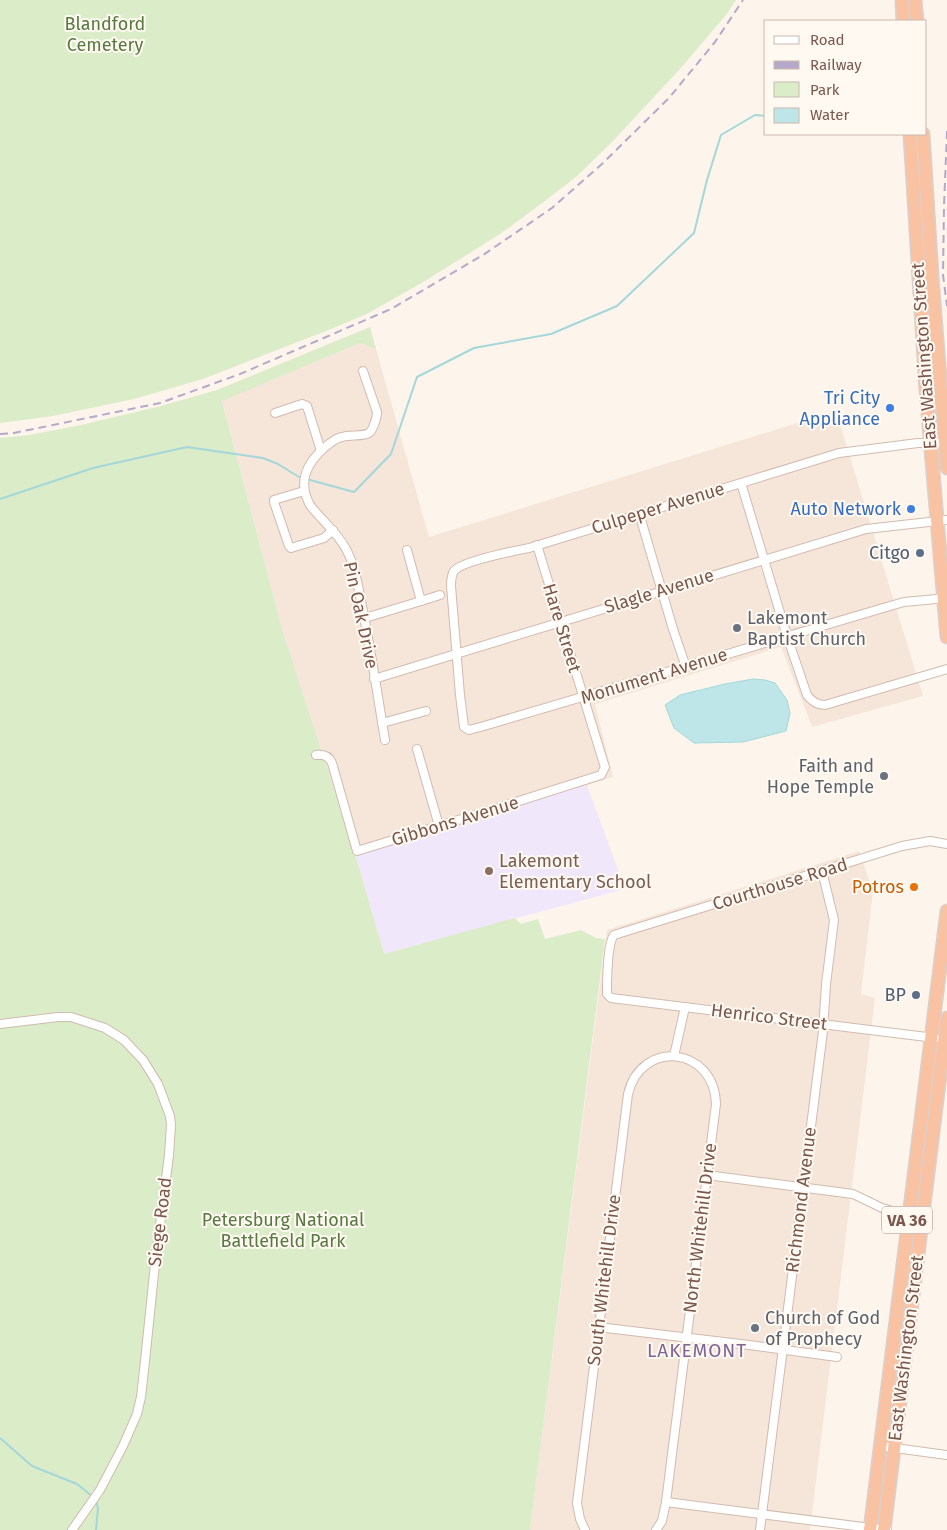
<svg xmlns="http://www.w3.org/2000/svg" width="947" height="1530" font-family="'Fira Sans',sans-serif">
<style>
.residential{fill:#f5e6d9}
.education{fill:#f1e7fa}
.green{fill:#daecc8}
.water{fill:#bee6e8;stroke:#a4d7da}
.lines{fill:none;stroke-linecap:round;stroke-linejoin:round}
.stream{stroke:#a4d7da;stroke-width:2}
.minor-casing{stroke:#d1bbaf;stroke-width:10}
.trunk-casing{stroke:#dad0cd;stroke-width:15}
.minor{stroke:#fff;stroke-width:8}
.trunk{stroke:#f9c2a3;stroke-width:12}
.rail{stroke:#b6a8c9;stroke-width:2;stroke-dasharray:8 5;stroke-linecap:butt}
.shop-dot{fill:#3f7fe0;stroke:#fff9f2;stroke-width:2}
.service-dot{fill:#5c6f8a;stroke:#fff9f2;stroke-width:2}
.worship-dot{fill:#6b7280;stroke:#fff9f2;stroke-width:2}
.education-dot{fill:#8d6e63;stroke:#fff9f2;stroke-width:2}
.food-dot{fill:#e8710a;stroke:#fff9f2;stroke-width:2}
.labels{text-anchor:middle;dominant-baseline:central;stroke-width:4;stroke-linejoin:round;paint-order:stroke}
.shield{fill:#fff9f2;stroke:#a2887e;stroke-width:1}
.shield-label{font-size:16px;font-weight:bold;fill:#7a584d}
.park-label{font-size:18px;fill:#577a41;stroke:#fff9f2}
.street-label{font-size:18px;fill:#7a584d;stroke:#fff9f2}
.shop-label{font-size:18px;fill:#366cbe;stroke:#fff9f2;text-anchor:end}
.service-label{font-size:18px;fill:#4e5e75;stroke:#fff9f2;text-anchor:end}
.worship-label{font-size:18px;fill:#5b616d;stroke:#fff9f2;text-anchor:start}
.education-label{font-size:18px;fill:#785e54;stroke:#fff9f2;text-anchor:start}
.food-label{font-size:18px;fill:#c56008;stroke:#fff9f2;text-anchor:end}
.neighbourhood-label{font-size:19px;letter-spacing:1px;fill:#806595;stroke:#fff9f2}
</style>
<rect width="100%" height="100%" fill="#fdf5eb"/>
<g class="residential">
<polygon points="360,343 376,349 429,537 836,411 923,696 812,727 781,647 595,704 613,777 355,854 282,629 222,400"/>
<polygon points="859,851 873,891 861,994 875,998 810,1530 530,1530 607,930"/>
</g>
<polygon class="education" points="587,785 625,889 384,954 355,854"/>
<g class="green">
<polygon points="0,0 736,0 726,15 680,69 612,142 576,177 541,204 500,234 425,281 367,314 331,329 203,379 134,399 53,416 0,423"/>
<polygon points="370,327 376,349 360,343 222,401 282,629 355,854 384,954 515,918 521,924 538,919 545,939 581,930 596,938 605,939 530,1530 0,1530 0,438 29,435 81,425 161,406 217,390"/>
</g>
<polygon class="water" points="753,679 765,680 775,683 787,700 790,713 786,731 743,742 694,743 674,728 665,705 680,695 725,684"/>
<g class="lines">
<g class="stream">
<polyline points="310,480 354,492 391,454 417,377 474,348 551,334 617,306 694,233 707,180 721,135 755,115 766,116"/>
<polyline points="0,499 93,468 187,447 263,458 278,464 299,477"/>
<polyline points="0,1438 32,1466 77,1484 93,1497"/>
<polyline points="96,1530 98,1508 96,1501"/>
</g>
<g class="minor-casing">
<g id="minor">
<path d="M363 371 377 412C377 418 373 430 369 433 363 437 349 434 342 437 335 438 331 443 325 447 307 463 297 481 310 505 321 520 337 532 346 549 354 564 357 580 360 596 370 644 377 692 385 740"/>
<polyline points="275,413 302,404 307,406 321,451"/>
<path d="M945 443H918L839 453 529 548C514 551 462 561 454 571 451 576 451 581 451 586L460 695 464 727 469 730 484 726 890 606 904 602 947 598"/>
<path d="M741 483 787 636 807 695C812 702 817 705 825 705L947 669"/>
<polyline points="304,491 274,500 274,502 289,546 291,548 324,538 333,530"/>
<polyline points="639,513 673,629 686,667"/>
<polyline points="421,601 440,595"/>
<polyline points="365,618 421,601 407,550"/>
<polyline points="374,679 866,529 947,520"/>
<polyline points="382,723 426,711"/>
<polyline points="417,749 439,826"/>
<path d="M316 755C323 754 329 756 332 763L357 851 494 809 601 775 605 767 603 761 537 545"/>
<polyline points="0,1024 58,1017 71,1017 105,1028 124,1040 143,1060 158,1084 170,1116 171,1125 169,1155 155,1264 145,1361 141,1397 137,1414 123,1446 100,1490 72,1530"/>
<path d="M935 1038 611 998 607 994C607 981 607 944 614 935L902 846 930 841 947 844"/>
<polyline points="674,1056 685,1007"/>
<polyline points="707,1175 853,1194 882,1208 900,1213 912,1214"/>
<polyline points="598,1327 749,1345 837,1357"/>
<polyline points="880,1446 947,1455"/>
<polyline points="666,1502 887,1530"/>
<path d="M585 1530 580 1519 577 1503 628 1094C641 1039 714 1046 716 1104L666 1502 662 1521 656 1530"/>
<polyline points="760,1530 823,1031 826,984 834,920 822,871"/>
</g>
</g>
<g class="trunk-casing">
<g id="trunk">
<polyline points="902,0 903,21"/>
<polyline points="915,0 917,21"/>
<polyline points="910,134 926,390 947,637"/>
<polyline points="923,134 932,277 947,468"/>
<polyline points="870,1530 947,911"/>
<polyline points="884,1530 947,1018"/>
</g>
</g>
<use href="#minor" class="minor"/>
<use href="#trunk" class="trunk"/>
<g class="rail">
<polyline points="947,131 944,206 943,275 947,306"/>
<polyline points="0,434 14,433 160,403 240,374 391,309 483,255 552,208 603,163 669,98 715,42 743,0"/>
</g>
</g>
<g class="shop-dot">
<circle cx="890" cy="408" r="5"/>
<circle cx="911" cy="509" r="5"/>
</g>
<g class="service-dot">
<circle cx="920" cy="553" r="5"/>
<circle cx="916" cy="995" r="5"/>
</g>
<g class="worship-dot">
<circle cx="737" cy="628" r="5"/>
<circle cx="884" cy="776" r="5"/>
<circle cx="755" cy="1328" r="5"/>
</g>
<circle class="education-dot" cx="489" cy="871" r="5"/>
<circle class="food-dot" cx="914" cy="887" r="5"/>
<g class="labels">
<rect class="shield" x="882" y="1206.5" width="50" height="27" rx="4"/>
<g class="shield-label">
<text x="907" y="1220">VA 36</text>
</g>
<g class="park-label">
<text x="105" y="24">Blandford<tspan x="105" dy="21">Cemetery</tspan></text>
<text x="283" y="1220">Petersburg National<tspan x="283" dy="21">Battlefield Park</tspan></text>
</g>
<g class="street-label">
<text transform="translate(924 356) rotate(-94)">East Washington Street</text>
<text transform="translate(658 508) rotate(-17)">Culpeper Avenue</text>
<text transform="translate(659 591) rotate(-17)">Slagle Avenue</text>
<text transform="translate(361 615) rotate(78)">Pin Oak Drive</text>
<text transform="translate(562 628) rotate(73)">Hare Street</text>
<text transform="translate(654 676) rotate(-17)">Monument Avenue</text>
<text transform="translate(455 821) rotate(-17)">Gibbons Avenue</text>
<text transform="translate(780 884) rotate(-17)">Courthouse Road</text>
<text transform="translate(769 1017) rotate(7)">Henrico Street</text>
<text transform="translate(801 1200) rotate(-83)">Richmond Avenue</text>
<text transform="translate(160 1222) rotate(-83)">Siege Road</text>
<text transform="translate(700 1228) rotate(-83)">North Whitehill Drive</text>
<text transform="translate(604 1280) rotate(-83)">South Whitehill Drive</text>
<text transform="translate(906 1348) rotate(-83)">East Washington Street</text>
</g>
<g class="shop-label">
<text x="880" y="398">Tri City<tspan x="880" dy="21">Appliance</tspan></text>
<text x="901" y="509">Auto Network</text>
</g>
<g class="service-label">
<text x="910" y="553">Citgo</text>
<text x="906" y="995">BP</text>
</g>
<g class="worship-label">
<text x="747" y="618">Lakemont<tspan x="747" dy="21">Baptist Church</tspan></text>
<text x="874" y="766" text-anchor="end">Faith and<tspan x="874" dy="21">Hope Temple</tspan></text>
<text x="765" y="1318">Church of God<tspan x="765" dy="21">of Prophecy</tspan></text>
</g>
<g class="education-label">
<text x="499" y="861">Lakemont<tspan x="499" dy="21">Elementary School</tspan></text>
</g>
<g class="food-label">
<text x="904" y="887">Potros</text>
</g>
<g class="neighbourhood-label">
<text x="697" y="1350">LAKEMONT</text>
</g>
</g>
<rect x="764" y="20" width="162" height="115" fill="#fff9f2" stroke="#cab9b0"/>
<rect x="774" y="36" width="25" height="8" fill="#ffffff" stroke="#cab9b0"/>
<text x="810" y="45" font-size="15" fill="#7a584d">Road</text>
<rect x="774" y="61" width="25" height="8" fill="#b6a8c9" stroke="#cab9b0"/>
<text x="810" y="70" font-size="15" fill="#7a584d">Railway</text>
<rect x="774" y="82" width="25" height="15" fill="#daecc8" stroke="#cab9b0"/>
<text x="810" y="95" font-size="15" fill="#7a584d">Park</text>
<rect x="774" y="108" width="25" height="15" fill="#bee6e8" stroke="#cab9b0"/>
<text x="810" y="120" font-size="15" fill="#7a584d">Water</text>
</svg>
